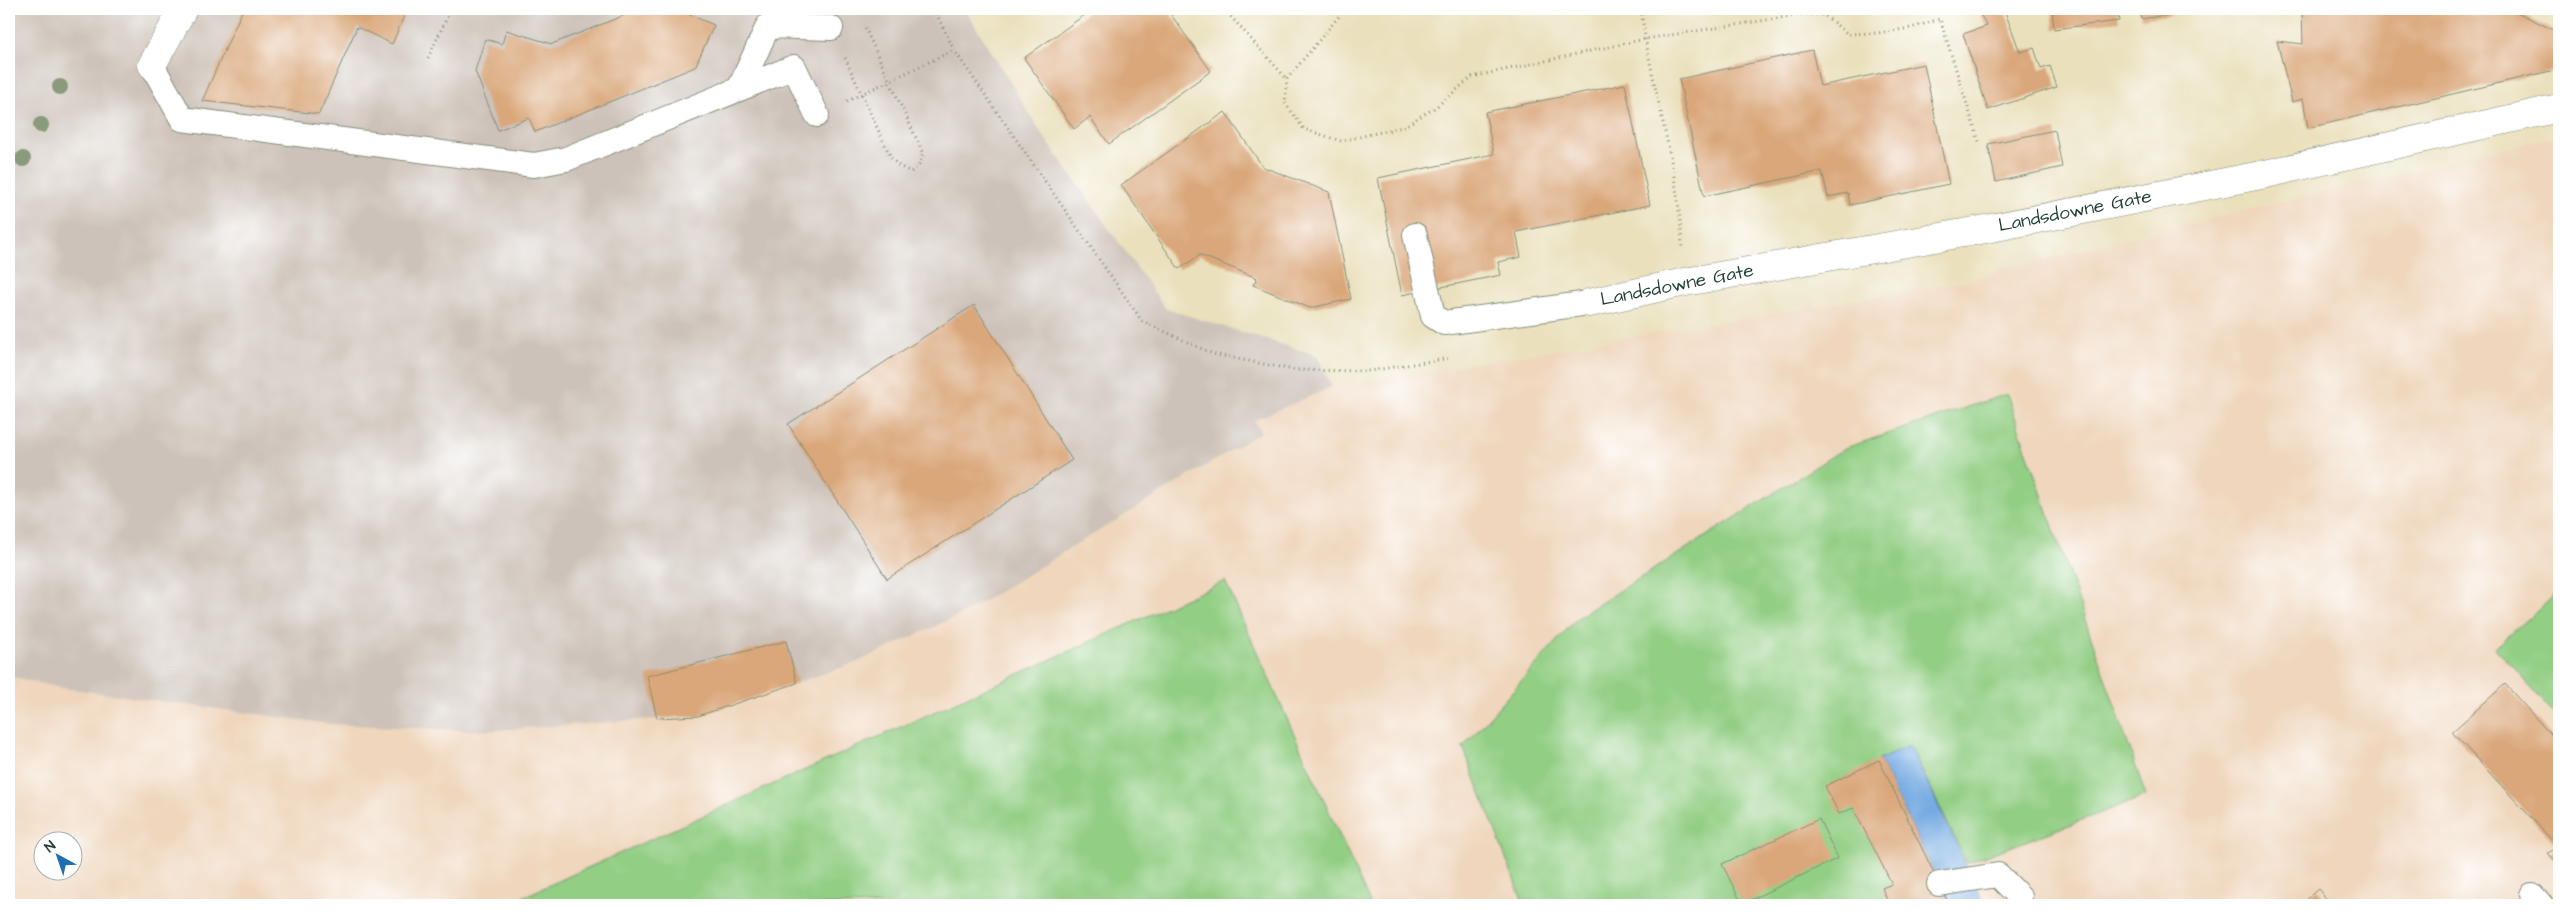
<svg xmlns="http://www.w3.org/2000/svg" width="2568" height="914" font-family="'Architects Daughter',sans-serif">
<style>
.built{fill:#efd6bc;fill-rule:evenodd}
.industrial{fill:#cdc2b9}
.green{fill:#92ce83;stroke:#58865c}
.water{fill:#74aae2;stroke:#4a748b}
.building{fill:#daa77a}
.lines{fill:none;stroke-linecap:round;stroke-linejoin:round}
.lane-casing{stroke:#848e78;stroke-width:26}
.street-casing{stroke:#848e78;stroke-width:29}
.path{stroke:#848e78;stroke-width:3;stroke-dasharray:1 4;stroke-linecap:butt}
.lane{stroke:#fff;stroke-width:24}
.street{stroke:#fff;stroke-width:28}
.tree{fill:#8a9a7c}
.labels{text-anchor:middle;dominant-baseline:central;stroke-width:4.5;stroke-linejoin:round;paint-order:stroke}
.street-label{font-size:19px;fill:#1f3d34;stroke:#fff}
</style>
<rect width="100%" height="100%" fill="#fff"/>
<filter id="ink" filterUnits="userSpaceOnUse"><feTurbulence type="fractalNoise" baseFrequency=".02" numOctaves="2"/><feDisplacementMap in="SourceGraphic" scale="10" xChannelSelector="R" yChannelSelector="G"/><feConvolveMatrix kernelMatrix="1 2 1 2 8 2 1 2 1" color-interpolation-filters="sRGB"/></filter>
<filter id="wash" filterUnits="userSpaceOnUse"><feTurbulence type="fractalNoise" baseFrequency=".0096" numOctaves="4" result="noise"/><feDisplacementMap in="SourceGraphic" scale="20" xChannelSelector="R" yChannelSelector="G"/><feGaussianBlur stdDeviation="1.12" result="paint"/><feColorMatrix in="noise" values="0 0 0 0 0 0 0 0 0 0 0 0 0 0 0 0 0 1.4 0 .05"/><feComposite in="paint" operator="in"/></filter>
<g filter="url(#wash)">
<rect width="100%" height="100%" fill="#eae0bc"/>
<path class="built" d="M2559 135V905H1985L1967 863 2146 795 2007 394 1463 747 1524 905H9V676L56 687 330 724 483 731 698 716 855 663 966 612 1261 433 1254 420 1332 387 1972 280 2003 269ZM42 842H72V872H42Z"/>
<polygon class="industrial" points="9,9 965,9 1042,134 1166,309 1317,355 1332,387 1254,420 1261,432 966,612 855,663 698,716 483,731 330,724 56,687 9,676"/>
<g class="green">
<polygon points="2007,394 2146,796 1967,863 1910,746 1879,760 1950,905 1524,905 1463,747 1577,618 1845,448"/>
<polygon points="1225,581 1371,905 505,905"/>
<polygon points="2554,596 2559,602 2559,719 2495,648"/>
</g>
<polygon class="water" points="1910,746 1985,905 1950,905 1879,760"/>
<g id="blocks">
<g class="building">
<polygon points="243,9 407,9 392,44 357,27 319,114 202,101"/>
<polygon points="640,9 676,9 714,25 695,67 535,132 529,118 498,130 475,71 485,39 502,44 506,30 552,44"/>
<polygon points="1093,9 1167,9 1211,71 1109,144 1090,117 1074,129 1024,58"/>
<polygon points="1989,9 2004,9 2020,52 2034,48 2041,69 2050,66 2057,87 1988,110 1963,34 1987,26 1980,14"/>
<polygon points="2052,9 2117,9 2119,21 2054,29"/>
<polygon points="2139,9 2200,9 2201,10 2141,19"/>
<polygon points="2302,9 2511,9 2559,33 2559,69 2308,128 2303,99 2292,102 2277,41 2303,44"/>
<polygon points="1812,50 1820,86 1924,64 1949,184 1850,205 1848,193 1828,197 1822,171 1704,196 1679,79"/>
<polygon points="1625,84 1650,205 1516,232 1521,257 1498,262 1501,275 1402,295 1378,178 1494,154 1485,112"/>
<polygon points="1225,112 1263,167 1329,192 1351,299 1310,308 1253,285 1257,278 1200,255 1179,269 1121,185"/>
<polygon points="2055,130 2062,167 1996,182 1988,144"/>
<polygon points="974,305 1072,460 887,579 788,424"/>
<polygon points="786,641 797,683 698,716 657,718 647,676"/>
<polygon points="2505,684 2559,744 2559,865 2548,853 2558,847 2452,732"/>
<polygon points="1879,760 1947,900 1934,905 1889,905 1882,888 1892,884 1853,808 1839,814 1825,786"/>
<polygon points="1819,819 1838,858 1742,904 1722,864"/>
<polygon points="2318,889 2332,905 2299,905"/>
</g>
</g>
</g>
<g filter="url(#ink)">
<use href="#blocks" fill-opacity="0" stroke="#848e78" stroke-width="1"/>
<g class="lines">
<g class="lane-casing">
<g id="lane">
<polyline points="152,65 182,119 534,165 566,159 794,67 817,115"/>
<polyline points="740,87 768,26 831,28"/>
<polyline points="1415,235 1433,316 1444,323 1589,303"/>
<polyline points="1939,884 1998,875 2020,897"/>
<polyline points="2532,895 2541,905"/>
</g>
</g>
<g class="street-casing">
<g id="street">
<polyline points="152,65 183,9"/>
<polyline points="1589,303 1685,282 1986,229 2261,175 2559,108"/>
</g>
</g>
<g class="path">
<polyline points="934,9 954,50 1142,321 1213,354 1294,370 1369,371 1450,358"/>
<polyline points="1224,9 1287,79"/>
<polyline points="1345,9 1287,79 1285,103 1304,129 1341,141 1403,127 1436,107 1472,77 1645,39 1805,14 1824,15 1848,34 1878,33 1911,28 1940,19 1980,145"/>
<path d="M1641 9C1651 88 1679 166 1682 247"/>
<polyline points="428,58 451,9"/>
<polyline points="845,58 891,158 899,166 911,172 919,165 923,153 865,28"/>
<polyline points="847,101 954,50"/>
</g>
<use href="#lane" class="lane"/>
<use href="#street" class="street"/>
</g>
<g class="tree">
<circle cx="60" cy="87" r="8"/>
<circle cx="41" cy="125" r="8"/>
<circle cx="23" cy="159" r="8"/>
</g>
</g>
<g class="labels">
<g class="street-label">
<text transform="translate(2075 211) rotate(-11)">Landsdowne Gate</text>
<text transform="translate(1677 285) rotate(-11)">Landsdowne Gate</text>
</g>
</g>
<rect width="2568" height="914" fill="none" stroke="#fff" stroke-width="30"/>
<g transform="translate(58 856) rotate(320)"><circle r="24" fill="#ffffff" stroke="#a5b1ae"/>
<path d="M0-4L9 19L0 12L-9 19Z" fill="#1f6fb2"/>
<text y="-8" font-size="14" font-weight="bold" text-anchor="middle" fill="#1f3d34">N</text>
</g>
</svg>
